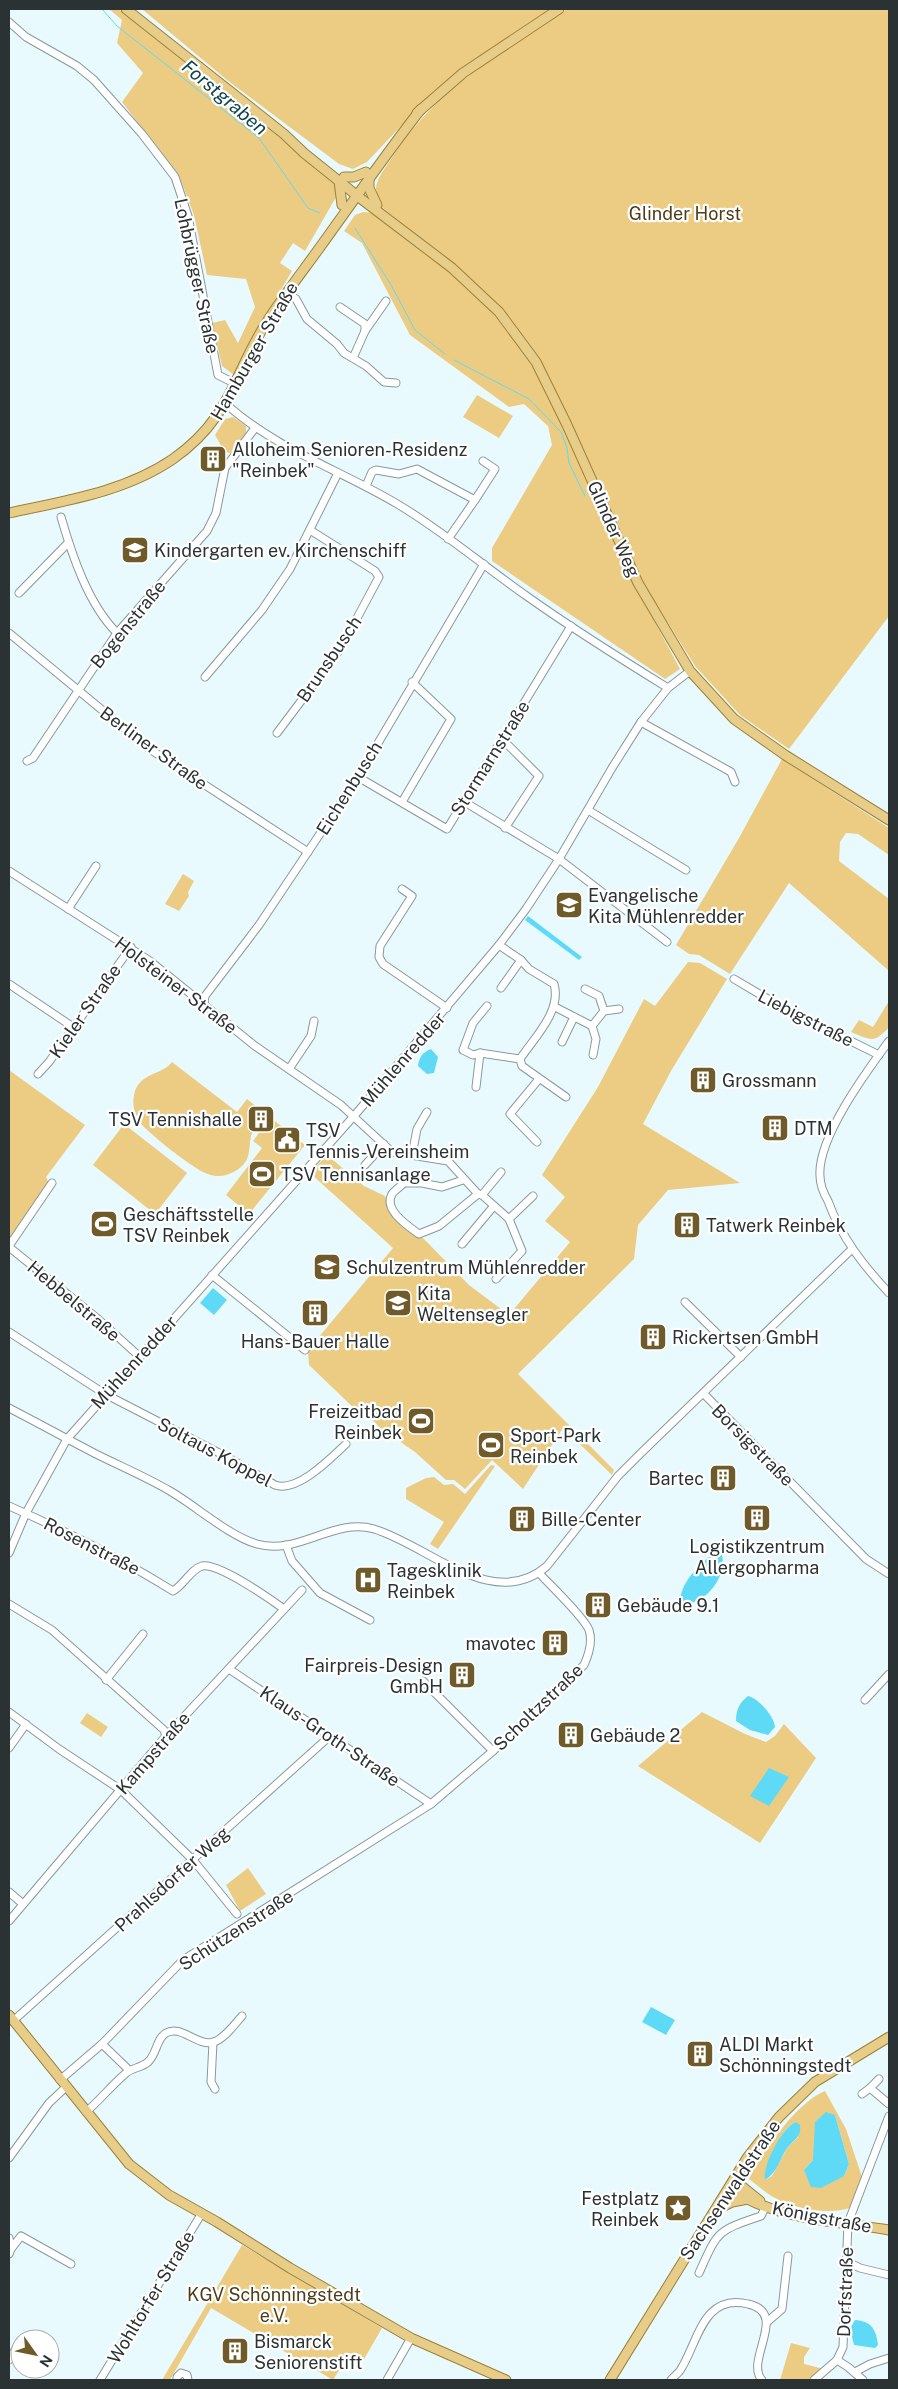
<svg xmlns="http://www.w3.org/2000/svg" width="898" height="2389" font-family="'Public Sans',sans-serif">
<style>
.green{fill:#eccc82;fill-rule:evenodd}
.water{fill:#5fdaf6}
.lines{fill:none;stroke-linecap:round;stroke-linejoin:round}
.stream{stroke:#5fdaf6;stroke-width:1}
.minor-casing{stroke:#86999e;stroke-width:9}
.major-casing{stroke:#9b8139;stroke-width:11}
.minor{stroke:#fff;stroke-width:7}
.major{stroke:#e8cd89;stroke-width:9}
.labels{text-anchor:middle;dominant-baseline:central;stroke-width:4.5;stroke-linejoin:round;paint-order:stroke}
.park-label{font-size:18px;fill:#4e3e18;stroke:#fff}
.street-label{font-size:18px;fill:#2a3234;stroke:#fff}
.poi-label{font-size:18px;fill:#2a3234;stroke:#fff;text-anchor:start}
.water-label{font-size:19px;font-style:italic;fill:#0d4551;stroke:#fff}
</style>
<rect width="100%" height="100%" fill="#e8fafe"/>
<g class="green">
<polygon points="109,9 118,9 283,140 334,184 339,192 305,251 293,243 280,263 292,271 248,346 234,375 222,366 212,323 225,320 238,343 255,307 246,279 207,275 194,215 180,178 122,102 143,73 117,43 122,20"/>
<polygon points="142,9 553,9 435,90 367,162 353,169 339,164 227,80"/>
<path d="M567 9H889V616L789 749 740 715 695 666 642 581 571 423 502 309 455 265 379 205C378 200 377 194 376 189 376 179 386 167 391 159 436 88 499 54 567 9Z"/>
<polygon points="363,212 375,213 449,271 495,315 532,365 563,426 635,585 680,669 665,679 492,561 492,548 552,445 548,426 524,404 509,407 410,335 362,243 344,231 355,215"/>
<polygon points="477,395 513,416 499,438 463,417"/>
<polygon points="233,417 246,426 246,433 230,453 225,452 215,435 225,419"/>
<polygon points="782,759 889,828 889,855 858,834 846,833 840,842 839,861 889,899 889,971 789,883 730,974 699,955 689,954 676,945 739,838"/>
<polygon points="183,874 194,881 188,892 189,896 179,911 165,904"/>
<polygon points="688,962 700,963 727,979 671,1071 643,1124 740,1183 668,1190 638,1225 634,1259 518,1374 614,1470 612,1475 563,1428 523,1489 492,1460 465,1489 454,1480 446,1480 415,1452 402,1443 395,1435 382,1430 364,1411 359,1413 309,1365 308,1350 393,1248 310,1173 327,1155 364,1186 385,1196 393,1216 407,1229 424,1239 469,1285 509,1315 570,1242 545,1221 565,1197 542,1175 598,1087 644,999 655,1006"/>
<path d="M889 1001V1027C874 1044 871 1040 851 1032L859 1020 873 1027Z"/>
<path d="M172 1062 237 1112 247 1099 305 1145 249 1214 226 1195 262 1148 253 1141 261 1130 257 1127C255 1130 251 1134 251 1136 248 1151 252 1160 237 1170 228 1176 217 1178 208 1174 196 1171 145 1131 139 1121 133 1112 132 1101 135 1091 142 1072 162 1075 172 1062Z"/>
<polygon points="9,1070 85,1125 46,1177 48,1181 9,1242"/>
<polygon points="124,1124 187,1173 155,1214 93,1165"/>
<polygon points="491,1465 495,1466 438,1549 430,1544 444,1522 406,1499 406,1488 426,1478 434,1477 444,1485 453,1484 465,1494"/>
<polygon points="702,1712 745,1734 766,1742 775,1736 784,1724 816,1758 760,1843 638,1766"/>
<polygon points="87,1713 108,1727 101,1737 80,1723"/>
<polygon points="248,1868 266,1894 240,1911 226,1885"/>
<path d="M825 2091 846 2129 862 2177 850 2208C828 2215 796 2209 775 2198 766 2193 757 2185 749 2179 761 2153 798 2101 825 2091ZM835 2115 849 2164 844 2176 804 2170 813 2160ZM796 2122 798 2137 787 2148 772 2176 765 2180C770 2165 779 2128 796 2122Z"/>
<polygon points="242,2245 382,2328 363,2361 350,2353 333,2380 211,2308 170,2380 162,2380"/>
<polygon points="791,2343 810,2348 804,2357 804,2364 824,2369 809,2380 780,2380"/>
</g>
<g class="water">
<polygon points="528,916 582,957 579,960 525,920"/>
<path d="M431 1049 438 1057 434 1073 427 1074 418 1066C419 1057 423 1052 431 1049Z"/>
<polygon points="213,1288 227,1300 214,1315 200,1303"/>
<path d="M715 1552 722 1555C727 1576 707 1602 686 1604L680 1600C682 1580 700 1564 715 1552Z"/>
<path d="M748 1696C758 1698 774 1716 775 1727L768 1735 750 1730 736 1721C736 1710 739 1703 748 1696Z"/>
<polygon points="769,1768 789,1777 769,1806 750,1796"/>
<polygon points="651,2007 675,2020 666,2035 642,2022"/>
<polygon points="826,2112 835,2115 849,2164 844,2176 821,2188 811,2187 804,2170 813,2160 815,2122"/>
<path d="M796 2122 800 2125C802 2136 794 2140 787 2148 779 2160 778 2172 765 2180 762 2166 782 2127 796 2122Z"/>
<path d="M855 2320C872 2321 876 2330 878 2345L875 2348 854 2345 850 2329Z"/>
</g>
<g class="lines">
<g class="stream">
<polyline points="102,9 117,26 259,138 308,208 320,213"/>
<polyline points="355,228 391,285 415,330 445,354"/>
<polyline points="454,360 529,399 561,432 567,448 569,463 585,496"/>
</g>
<g class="minor-casing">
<g id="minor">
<polyline points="9,22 26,37 77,66 94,80 142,134 175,177 188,216 218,375 236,384"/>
<polyline points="287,293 296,299 307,319 337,344 344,353 366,366 384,382 396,383"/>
<polyline points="340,307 365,324 365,331"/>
<polyline points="353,358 365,331 386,301"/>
<path d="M226 404C277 450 341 470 399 505 444 532 485 567 528 597 573 629 621 659 668 688"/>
<polyline points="366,486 372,472 376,470 399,474 417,469 475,500 448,539"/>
<polyline points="475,500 495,469 483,461"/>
<path d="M61 517C72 555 88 604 117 633"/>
<polyline points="19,593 68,543"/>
<polyline points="9,633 148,748 308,852"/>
<polyline points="205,677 262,610 290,569 338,473"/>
<polyline points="641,722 731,772 735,782"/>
<polyline points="277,733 341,648 379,577 375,571 310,530"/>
<polyline points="502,739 539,776 505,828"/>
<polyline points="27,761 33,758 117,633 207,531 216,513 225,468 255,428"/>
<polyline points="358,777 447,829 571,626"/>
<polyline points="463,801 559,859 667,942"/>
<polyline points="402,802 451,719 412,682"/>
<polyline points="588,810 686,870"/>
<polyline points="9,871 150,961 255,1046 341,1105 392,1152 448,1161 478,1194 482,1195 509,1219 522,1251 496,1279"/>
<polyline points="402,889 412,896 380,946 379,957 383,964 447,1008"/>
<polyline points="68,909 96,866"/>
<path d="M499 945 521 960 529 969 554 984C562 1011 534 1038 520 1059L522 1066 566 1097"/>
<polyline points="734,979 778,1005 879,1055"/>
<polyline points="9,984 73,1027"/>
<polyline points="501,988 521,960"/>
<polyline points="585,989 599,996 604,1011 619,1009"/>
<polyline points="204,1004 205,996 259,925 358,777 484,564"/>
<polyline points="487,1006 473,1023 463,1050 473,1055 480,1053 520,1059"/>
<polyline points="555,1007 592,1026 604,1011"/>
<polyline points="592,1026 596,1039 593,1055"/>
<path d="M889 1041C867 1071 817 1138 820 1176 820 1184 824 1194 828 1201 841 1237 863 1265 889 1293"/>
<polyline points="562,1042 574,1017"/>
<polyline points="289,1069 311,1036 314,1021"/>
<polyline points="38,1074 49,1062 131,947"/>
<polyline points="476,1087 480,1053"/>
<polyline points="537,1142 510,1114 539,1079"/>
<polyline points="412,1155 417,1129 427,1112"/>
<polyline points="365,1165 384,1144"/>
<path d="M463 1180 442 1187 422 1183H404C401 1186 395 1190 392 1194 383 1210 408 1226 419 1234L439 1226 478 1194"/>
<polyline points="482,1195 501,1172"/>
<polyline points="509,1219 533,1196"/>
<polyline points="462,1244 493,1207"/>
<polyline points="9,1246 52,1183"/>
<polyline points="9,1247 98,1319 139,1356"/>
<polyline points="212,1275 305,1350"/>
<polyline points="685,1302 741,1357"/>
<path d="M9 1332 105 1394 225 1456 275 1485C297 1493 330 1459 346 1444"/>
<polyline points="704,1394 866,1559 889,1574"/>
<path d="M9 1408C38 1423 67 1439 96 1454 120 1466 146 1477 170 1491 196 1506 229 1536 257 1544 298 1556 334 1517 374 1529 428 1545 493 1613 547 1566L618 1476 641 1453 852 1249"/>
<path d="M9 1506C66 1531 120 1558 173 1591 183 1586 191 1569 202 1566 219 1563 270 1599 284 1609"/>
<polyline points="286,1545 292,1561 320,1593 370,1620"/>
<polyline points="9,1553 26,1513 67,1439 354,1116 499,945 526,909 559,859 612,768 641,722 668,688 690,671"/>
<polyline points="9,1604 52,1630 164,1730 166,1736"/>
<polyline points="229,1669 431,1804"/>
<polyline points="106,1680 143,1634"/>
<polyline points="423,1681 493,1751"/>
<polyline points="865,1700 889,1674"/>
<polyline points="9,1712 59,1749 121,1790 193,1860 237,1914"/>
<polyline points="9,1748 26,1724"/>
<polyline points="9,1892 23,1904"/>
<polyline points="9,1921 166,1736 302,1590"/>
<polyline points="13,2021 330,1736"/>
<polyline points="213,2042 211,2082 215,2089"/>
<polyline points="102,2044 129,2070"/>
<path d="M60 2080 102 2044 183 1960 431 1804 493 1751 584 1665C589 1654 593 1642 589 1630 584 1617 550 1585 539 1573"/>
<polyline points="870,2088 879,2079"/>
<polyline points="862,2094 870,2088 889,2104"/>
<path d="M86 2112C100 2100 111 2086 125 2074 131 2068 141 2068 148 2062 157 2054 156 2039 166 2033 181 2024 197 2047 214 2042 225 2038 234 2025 242 2016"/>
<polyline points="9,2158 49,2103 66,2087"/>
<polyline points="9,2238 11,2249 9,2254"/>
<polyline points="11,2249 21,2236 71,2264"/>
<polyline points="846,2261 860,2268 889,2275"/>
<path d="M699 2273C718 2231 716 2231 761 2216L766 2206"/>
<polyline points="767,2322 782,2309 788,2256"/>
<polyline points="9,2360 15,2350 20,2353"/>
<polyline points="837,2360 848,2367 863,2380"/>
<polyline points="855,2372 870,2364 889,2358"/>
<polyline points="100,2380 202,2213"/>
<polyline points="177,2380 177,2377 181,2373 187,2375 188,2380"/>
<polyline points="387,2380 411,2338"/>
<path d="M671 2380C674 2376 679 2373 681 2369 698 2342 703 2293 748 2304 790 2313 744 2360 762 2380"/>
<polyline points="814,2380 837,2360 843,2347 848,2223 889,2116"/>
</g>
</g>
<g class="major-casing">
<g id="major">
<polyline points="126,9 284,134 304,153 360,198 452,268 499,312 536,362 567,425 638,583 690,671 734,719 785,755 889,820"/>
<polyline points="417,113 463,73 559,9"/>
<polyline points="344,177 354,177 366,172"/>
<polyline points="369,178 369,188 377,205"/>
<polyline points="339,181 342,205"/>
<path d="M9 513C64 501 125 492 173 459 233 417 233 372 270 317 285 294 302 272 318 250 352 203 385 155 421 109"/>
<polyline points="9,2015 129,2164 169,2195 217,2222 290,2268 411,2338 506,2380"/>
<polyline points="734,2180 760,2201"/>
<path d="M729 2188C774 2220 836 2221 889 2230"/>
<polyline points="716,2210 732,2202 748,2199"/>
<polyline points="610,2380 747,2158 779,2117 815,2082 889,2037"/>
</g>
</g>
<use href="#minor" class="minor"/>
<use href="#major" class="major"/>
</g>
<defs>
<g id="building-square" transform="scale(1.4375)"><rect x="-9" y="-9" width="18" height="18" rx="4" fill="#6f5b2a" stroke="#fff"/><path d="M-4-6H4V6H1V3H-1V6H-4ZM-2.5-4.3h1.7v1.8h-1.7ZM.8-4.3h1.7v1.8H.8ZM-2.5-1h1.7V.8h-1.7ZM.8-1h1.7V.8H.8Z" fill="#fff"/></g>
<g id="school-square" transform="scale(1.4375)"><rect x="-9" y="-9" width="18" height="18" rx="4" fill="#6f5b2a" stroke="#fff"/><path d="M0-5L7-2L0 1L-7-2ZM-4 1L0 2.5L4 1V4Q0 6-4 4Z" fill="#fff"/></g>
<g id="civic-square" transform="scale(1.4375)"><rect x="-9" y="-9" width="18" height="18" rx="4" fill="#6f5b2a" stroke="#fff"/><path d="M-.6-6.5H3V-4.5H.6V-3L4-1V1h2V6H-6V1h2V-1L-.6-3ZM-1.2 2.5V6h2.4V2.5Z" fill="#fff"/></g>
<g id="stadium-square" transform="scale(1.4375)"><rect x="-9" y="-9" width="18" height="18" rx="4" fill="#6f5b2a" stroke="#fff"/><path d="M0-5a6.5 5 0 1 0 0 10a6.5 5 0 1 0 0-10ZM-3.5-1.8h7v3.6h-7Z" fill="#fff"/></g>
<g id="hospital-square" transform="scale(1.4375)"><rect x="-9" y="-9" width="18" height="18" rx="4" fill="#6f5b2a" stroke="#fff"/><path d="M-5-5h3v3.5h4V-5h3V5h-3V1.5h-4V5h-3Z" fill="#fff"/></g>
<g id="sight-square" transform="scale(1.4375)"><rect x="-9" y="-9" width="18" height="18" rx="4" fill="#6f5b2a" stroke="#fff"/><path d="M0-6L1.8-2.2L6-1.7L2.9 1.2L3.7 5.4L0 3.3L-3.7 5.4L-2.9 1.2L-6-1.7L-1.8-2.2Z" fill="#fff"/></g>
</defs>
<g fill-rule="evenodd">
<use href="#building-square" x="213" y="459"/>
<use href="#school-square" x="135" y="550"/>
<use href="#school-square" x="569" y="905"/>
<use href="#building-square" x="703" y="1080"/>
<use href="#building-square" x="261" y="1119"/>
<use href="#building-square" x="775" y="1128"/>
<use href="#civic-square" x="287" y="1140"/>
<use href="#stadium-square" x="262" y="1174"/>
<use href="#stadium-square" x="104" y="1224"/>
<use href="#building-square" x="687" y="1225"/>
<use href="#school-square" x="327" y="1267"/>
<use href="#school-square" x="398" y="1303"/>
<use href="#building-square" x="315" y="1313"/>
<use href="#building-square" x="653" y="1337"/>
<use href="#stadium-square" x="421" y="1421"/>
<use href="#stadium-square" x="491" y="1445"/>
<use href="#building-square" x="723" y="1478"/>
<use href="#building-square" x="757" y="1518"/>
<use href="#building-square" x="522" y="1519"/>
<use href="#hospital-square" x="368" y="1580"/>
<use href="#building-square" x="598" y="1605"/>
<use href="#building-square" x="555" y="1643"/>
<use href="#building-square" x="462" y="1675"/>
<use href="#building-square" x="571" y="1735"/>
<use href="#building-square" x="700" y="2054"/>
<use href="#sight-square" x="678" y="2208"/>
<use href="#building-square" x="235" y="2351"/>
</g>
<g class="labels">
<g class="park-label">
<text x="685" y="213">Glinder Horst</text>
<text x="274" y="2294">KGV Schönningstedt<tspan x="274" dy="21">e.V.</tspan></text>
</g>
<g class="street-label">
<text transform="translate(197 276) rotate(78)">Lohbrügger Straße</text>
<text transform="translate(254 351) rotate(-60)">Hamburger Straße</text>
<text transform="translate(614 529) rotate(66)">Glinder Weg</text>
<text transform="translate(128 624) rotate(-51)">Bogenstraße</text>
<text transform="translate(329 659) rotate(-56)">Brunsbusch</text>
<text transform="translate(154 748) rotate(36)">Berliner Straße</text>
<text transform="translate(490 758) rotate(-58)">Stormarnstraße</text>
<text transform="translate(349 788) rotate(-58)">Eichenbusch</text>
<text transform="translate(176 985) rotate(37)">Holsteiner Straße</text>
<text transform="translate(85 1011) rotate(-55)">Kieler Straße</text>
<text transform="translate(806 1018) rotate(27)">Liebigstraße</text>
<text transform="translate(403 1059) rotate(-49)">Mühlenredder</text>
<text transform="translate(74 1301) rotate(40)">Hebbelstraße</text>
<text transform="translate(134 1362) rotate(-48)">Mühlenredder</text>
<text transform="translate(753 1445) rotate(45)">Borsigstraße</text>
<text transform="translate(215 1452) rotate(28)">Soltaus Koppel</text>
<text transform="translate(92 1546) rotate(27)">Rosenstraße</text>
<text transform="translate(538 1707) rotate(-44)">Scholtzstraße</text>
<text transform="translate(330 1736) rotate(34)">Klaus-Groth-Straße</text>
<text transform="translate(153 1753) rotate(-49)">Kampstraße</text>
<text transform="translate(172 1879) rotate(-42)">Prahlsdorfer Weg</text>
<text transform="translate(236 1930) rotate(-33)">Schützenstraße</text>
<text transform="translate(730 2190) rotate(-56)">Sachsenwaldstraße</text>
<text transform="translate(822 2217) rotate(11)">Königstraße</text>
<text transform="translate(845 2292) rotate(-88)">Dorfstraße</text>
<text transform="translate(151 2297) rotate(-59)">Wohltorfer Straße</text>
</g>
<g class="poi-label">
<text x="232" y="449">Alloheim Senioren-Residenz<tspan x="232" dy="21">"Reinbek"</tspan></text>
<text x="154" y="550">Kindergarten ev. Kirchenschiff</text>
<text x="588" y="895">Evangelische<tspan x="588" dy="21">Kita Mühlenredder</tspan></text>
<text x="722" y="1080">Grossmann</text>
<text x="242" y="1119" text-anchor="end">TSV Tennishalle</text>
<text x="794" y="1128">DTM</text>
<text x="306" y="1130">TSV<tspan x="306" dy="21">Tennis-Vereinsheim</tspan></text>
<text x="281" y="1174">TSV Tennisanlage</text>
<text x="123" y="1214">Geschäftsstelle<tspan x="123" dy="21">TSV Reinbek</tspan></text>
<text x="706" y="1225">Tatwerk Reinbek</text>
<text x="346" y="1267">Schulzentrum Mühlenredder</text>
<text x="417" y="1293">Kita<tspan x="417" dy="21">Weltensegler</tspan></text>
<text x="672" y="1337">Rickertsen GmbH</text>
<text x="315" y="1341" text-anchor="middle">Hans-Bauer Halle</text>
<text x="402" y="1411" text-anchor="end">Freizeitbad<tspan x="402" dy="21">Reinbek</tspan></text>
<text x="510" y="1435">Sport-Park<tspan x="510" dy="21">Reinbek</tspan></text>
<text x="704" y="1478" text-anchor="end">Bartec</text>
<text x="541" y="1519">Bille-Center</text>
<text x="757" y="1546" text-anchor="middle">Logistikzentrum<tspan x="757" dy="21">Allergopharma</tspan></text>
<text x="387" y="1570">Tagesklinik<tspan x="387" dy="21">Reinbek</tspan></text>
<text x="617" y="1605">Gebäude 9.1</text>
<text x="536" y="1643" text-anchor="end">mavotec</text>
<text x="443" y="1665" text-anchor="end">Fairpreis-Design<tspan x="443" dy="21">GmbH</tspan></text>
<text x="590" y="1735">Gebäude 2</text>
<text x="719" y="2044">ALDI Markt<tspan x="719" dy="21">Schönningstedt</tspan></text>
<text x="659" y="2198" text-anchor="end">Festplatz<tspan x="659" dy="21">Reinbek</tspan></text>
<text x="254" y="2341">Bismarck<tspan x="254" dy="21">Seniorenstift</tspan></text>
</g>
<g class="water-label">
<text transform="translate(225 97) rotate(40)">Forstgraben</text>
</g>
</g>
<rect width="898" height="2389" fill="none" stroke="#2a3234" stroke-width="20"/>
<g transform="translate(35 2354) rotate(123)"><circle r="24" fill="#ffffff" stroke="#aaadae"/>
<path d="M0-4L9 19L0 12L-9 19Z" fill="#6f5b2a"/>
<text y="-8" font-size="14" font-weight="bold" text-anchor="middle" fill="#2a3234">N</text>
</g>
</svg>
